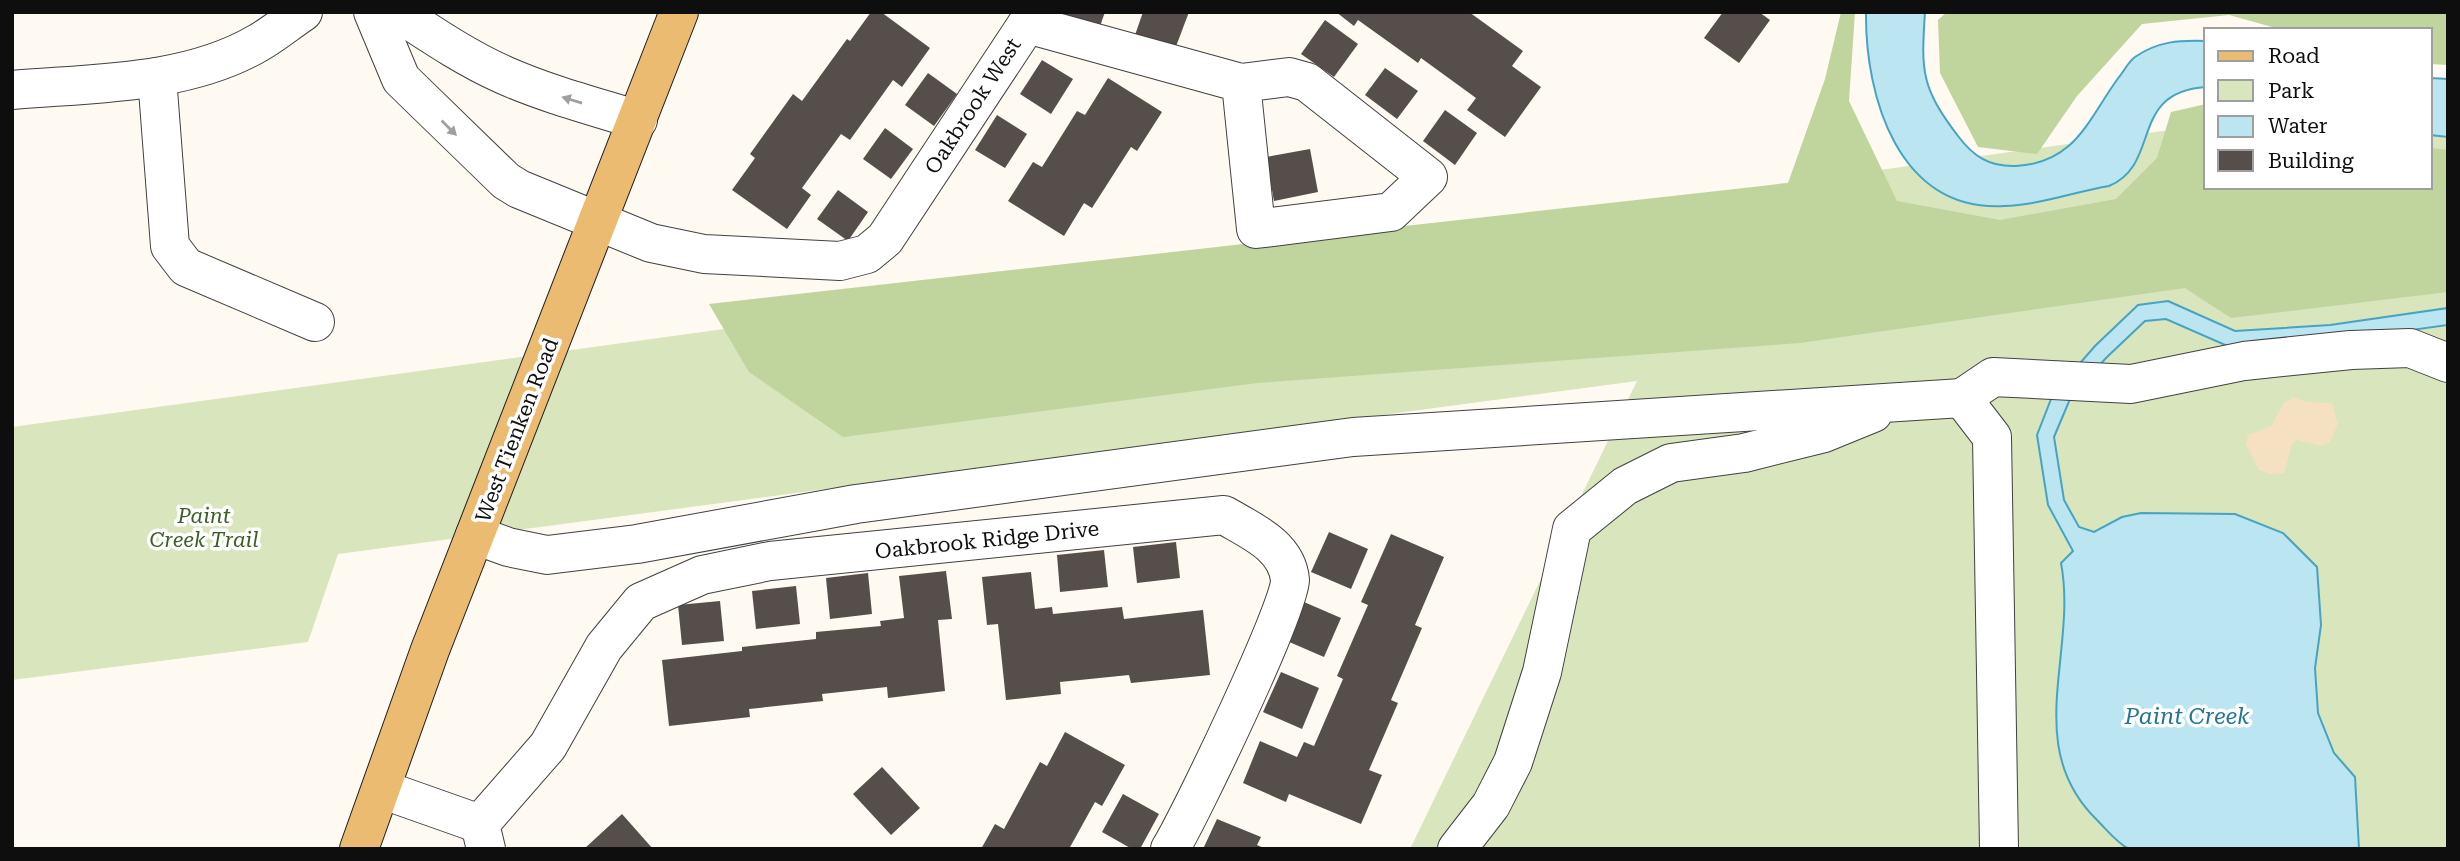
<svg xmlns="http://www.w3.org/2000/svg" width="2460" height="861" font-family="'Roboto Serif',serif">
<style>
.green{fill:#d8e5bd}
.forest{fill:#bfd59d}
.sand{fill:#f5e1c1}
.water{fill:#bae5f1;stroke:#47a4c1;stroke-width:2}
.building{fill:#564e4b}
.lines{fill:none;stroke-linecap:round;stroke-linejoin:round}
.minor-casing{stroke:#414141;stroke-width:40}
.major-casing{stroke:#1f1f1f;stroke-width:40}
.minor{stroke:#fff;stroke-width:38}
.major{stroke:#ecbb72;stroke-width:38}
.oneway{fill:#9f9f9f}
.labels{text-anchor:middle;dominant-baseline:central;stroke-width:7;stroke-linejoin:round;paint-order:stroke}
.street-label{font-size:21px;fill:#0e0e0e;stroke:#fff}
.park-label{font-size:21px;font-style:italic;fill:#3a6024;stroke:#fff}
.water-label{font-size:23px;font-style:italic;fill:#227595;stroke:#fff}
</style>
<rect width="100%" height="100%" fill="#fef9f1"/>
<polygon class="green" points="2448,92 2448,849 1410,849 1637,381 338,554 308,642 12,680 12,427 2206,125 2206,187 2430,187 2430,95"/>
<g class="forest">
<polygon points="1841,12 1855,12 1849,101 1897,201 2000,220 2116,199 2157,158 2171,112 2206,104 2206,187 2430,187 2430,148 2448,150 2448,292 2231,318 2185,288 1800,343 1257,383 843,437 749,372 709,304 1788,183 1825,79"/>
<polygon points="1947,12 2448,12 2448,65 2430,64 2430,30 2283,30 2229,15 2142,24 2077,96 2037,154 1978,147 1940,73 1938,20"/>
</g>
<polygon class="sand" points="2293,397 2307,402 2332,403 2338,424 2330,442 2321,446 2296,440 2292,444 2284,473 2270,474 2259,470 2246,444 2248,435 2271,426 2284,403"/>
<g class="water">
<path d="M1925 12C1921 72 1921 87 1958 136 1973 156 1989 167 2016 166 2076 163 2088 119 2119 77 2124 71 2129 61 2135 57 2158 41 2180 40 2206 41V87C2128 92 2162 164 2109 186 2074 192 2039 205 2004 206 1898 212 1865 96 1866 12Z"/>
<polygon points="2430,78 2448,79 2448,137 2430,135"/>
<path d="M2168 301 2235 331 2330 325 2448 308V325L2332 341 2232 348 2166 319 2145 321 2106 358 2070 399 2054 437 2064 500 2079 527 2094 532 2122 517 2141 513 2235 514 2283 533 2317 567 2321 625 2315 668 2318 713 2334 753 2355 777 2359 849H2129C2117 843 2107 830 2097 820 2021 746 2078 652 2061 563L2073 551 2048 505 2037 435 2053 394 2095 346 2138 305Z"/>
</g>
<g class="building">
<polygon points="871,12 881,12 930,48 902,87 893,80 850,140 841,134 802,188 811,195 787,229 732,190 755,158 750,154 793,94 802,101 847,39 850,41"/>
<polygon points="1064,12 1105,12 1099,29 1063,16"/>
<polygon points="1143,12 1189,12 1175,49 1135,35"/>
<polygon points="1336,12 1469,12 1523,51 1512,66 1541,87 1505,137 1467,110 1476,98 1421,58 1418,63 1358,20 1354,26"/>
<polygon points="1723,12 1759,12 1770,20 1739,63 1704,38"/>
<polygon points="1325,20 1358,44 1334,77 1301,54"/>
<polygon points="1042,60 1073,79 1051,114 1020,94"/>
<polygon points="1385,68 1418,91 1397,119 1365,95"/>
<polygon points="928,73 957,94 934,126 905,105"/>
<polygon points="1108,78 1162,112 1137,151 1131,147 1092,208 1084,203 1064,236 1008,201 1033,162 1042,167 1077,111 1085,115"/>
<polygon points="1445,110 1477,133 1455,165 1423,141"/>
<polygon points="997,115 1027,134 1005,168 975,150"/>
<polygon points="885,128 913,149 891,179 863,159"/>
<polygon points="1310,149 1318,192 1274,201 1266,157"/>
<polygon points="838,190 868,212 848,241 817,219"/>
<polygon points="1329,532 1368,549 1351,589 1311,572"/>
<polygon points="1391,534 1444,557 1415,625 1422,628 1391,700 1398,703 1369,770 1382,775 1361,824 1289,794 1286,802 1243,783 1260,741 1297,757 1304,742 1314,746 1343,679 1337,676 1368,605 1361,602"/>
<polygon points="1176,542 1180,578 1137,583 1133,547"/>
<polygon points="1104,550 1108,587 1060,592 1057,555"/>
<polygon points="946,571 952,619 938,620 945,691 888,698 887,687 822,694 823,701 749,709 750,717 669,726 662,660 742,651 742,647 816,639 816,632 881,626 880,621 904,618 899,576"/>
<polygon points="1031,572 1035,609 1052,607 1053,614 1122,607 1124,619 1203,610 1210,675 1131,683 1129,675 1060,682 1061,694 1006,700 998,624 987,625 982,577"/>
<polygon points="868,573 872,614 830,619 826,578"/>
<polygon points="796,586 800,624 756,629 752,591"/>
<polygon points="720,601 724,641 682,645 678,605"/>
<polygon points="1304,602 1341,618 1324,657 1287,641"/>
<polygon points="1281,672 1319,688 1302,729 1263,712"/>
<polygon points="1065,732 1125,765 1102,806 1095,802 1069,849 981,849 995,824 1004,829 1040,762 1047,766"/>
<polygon points="882,767 920,808 891,835 853,794"/>
<polygon points="1123,794 1159,814 1140,849 1132,849 1102,832"/>
<polygon points="622,814 653,849 584,849"/>
<polygon points="1217,819 1261,837 1257,845 1266,849 1203,849"/>
</g>
<g class="lines">
<g class="minor-casing">
<g id="minor">
<polyline points="373,12 401,79 506,181 519,189 651,243 704,254 840,261 867,254 885,239 1027,24 1241,83 1289,77 1307,82 1428,177 1391,212 1256,229 1241,83"/>
<path d="M397 12C432 35 466 58 504 75 547 94 593 106 638 120"/>
<polyline points="157,77 170,246 186,267 315,322"/>
<path d="M12 90C93 83 186 85 258 43 274 34 288 22 303 12"/>
<polyline points="1962,398 1993,377 2131,384 2244,361 2351,350 2410,348 2448,363"/>
<polyline points="475,535 508,547 547,555 637,544 856,504 1353,437 1962,398 1992,437 1999,849"/>
<polyline points="381,789 480,824"/>
<path d="M486 849 480 824 548 746 604 647 641 602 702 575 770 561 1224 515C1249 530 1287 545 1290 580 1292 604 1189 819 1170 849"/>
<polyline points="1457,849 1491,805 1513,762 1542,672 1572,529 1625,486 1671,463 1744,453 1824,433 1873,413"/>
</g>
</g>
<g class="major-casing">
<polyline id="major" points="359,849 430,650 679,12"/>
</g>
<use href="#minor" class="minor"/>
<use href="#major" class="major"/>
</g>
<defs><path id="oneway-solid" d="M-6-.8H1V-3.2L6.5 0L1 3.2V.8H-6Z" transform="scale(1.75)"/></defs>
<g class="oneway">
<use href="#oneway-solid" transform="translate(572 100) rotate(-163)"/>
<use href="#oneway-solid" transform="translate(449 128) rotate(45)"/>
</g>
<g class="labels">
<g class="street-label">
<text transform="translate(973 106) rotate(-57)">Oakbrook West</text>
<text transform="translate(517 430) rotate(-69)">West Tienken Road</text>
<text transform="translate(987 540) rotate(-6)">Oakbrook Ridge Drive</text>
</g>
<g class="park-label">
<text x="204" y="516">Paint<tspan x="204" dy="24">Creek Trail</tspan></text>
</g>
<g class="water-label">
<text x="2187" y="716">Paint Creek</text>
</g>
</g>
<rect width="2460" height="861" fill="none" stroke="#0e0e0e" stroke-width="28"/>
<rect x="2204" y="28" width="228" height="161" fill="#ffffff" stroke="#9f9f9f" stroke-width="2"/>
<rect x="2218" y="51" width="35" height="10" fill="#ecbb72" stroke="#9f9f9f" stroke-width="2"/>
<text x="2268" y="63" font-size="21" fill="#0e0e0e">Road</text>
<rect x="2218" y="80" width="35" height="21" fill="#d8e5bd" stroke="#9f9f9f" stroke-width="2"/>
<text x="2268" y="98" font-size="21" fill="#0e0e0e">Park</text>
<rect x="2218" y="116" width="35" height="21" fill="#bae5f1" stroke="#9f9f9f" stroke-width="2"/>
<text x="2268" y="133" font-size="21" fill="#0e0e0e">Water</text>
<rect x="2218" y="150" width="35" height="21" fill="#564e4b" stroke="#9f9f9f" stroke-width="2"/>
<text x="2268" y="168" font-size="21" fill="#0e0e0e">Building</text>
</svg>
